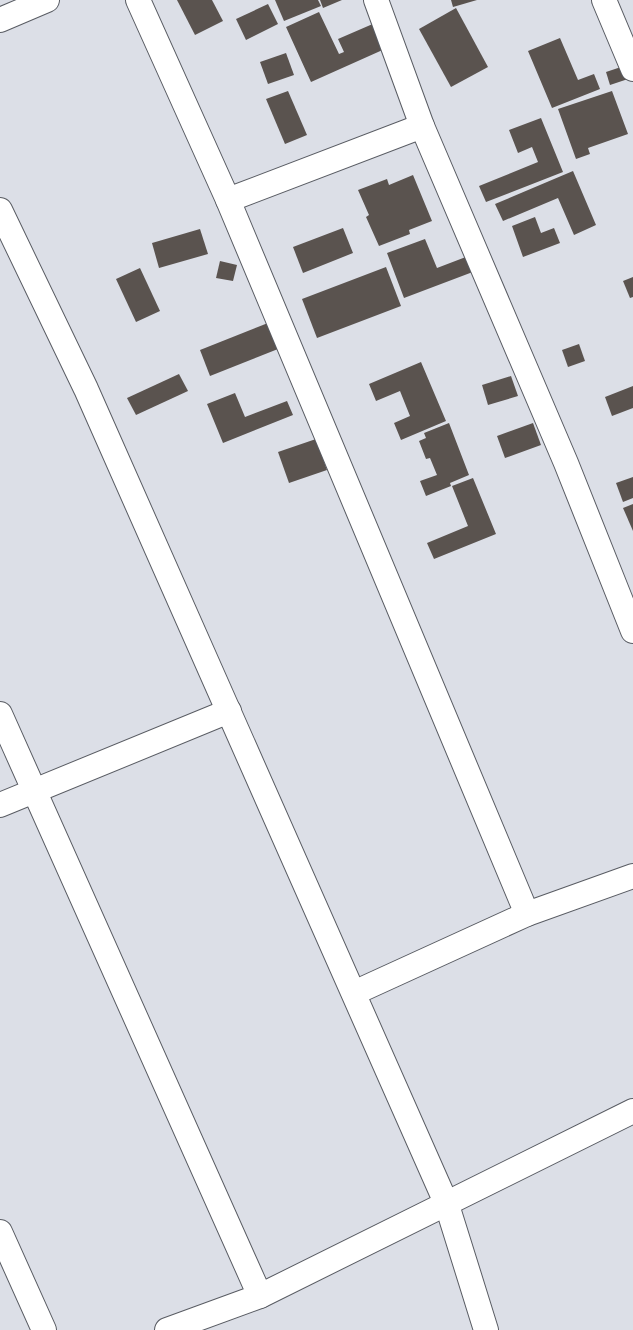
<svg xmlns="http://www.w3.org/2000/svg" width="633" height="1330" font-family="Barlow,sans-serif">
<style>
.building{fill:#5a534f}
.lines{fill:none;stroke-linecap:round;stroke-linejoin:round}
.minor-casing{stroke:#595c63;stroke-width:26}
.minor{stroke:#fff;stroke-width:24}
</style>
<rect width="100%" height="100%" fill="#dcdfe7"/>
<g class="building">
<polygon points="177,0 212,0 223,21 195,35"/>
<polygon points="275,0 318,0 321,6 284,21"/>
<polygon points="320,0 342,0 323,8"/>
<polygon points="451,0 477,0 453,7"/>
<polygon points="268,4 278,24 246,40 236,19"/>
<polygon points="456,8 488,67 451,87 419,29"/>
<polygon points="319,12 339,54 344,52 338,39 375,23 387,48 311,82 286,27"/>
<polygon points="560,38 578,80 594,74 600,89 552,108 528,51"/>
<polygon points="286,53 294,75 268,84 260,62"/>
<polygon points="624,66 628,79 610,85 606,72"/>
<polygon points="288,91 307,135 285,144 266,99"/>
<polygon points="612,91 628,134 588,148 590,154 576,159 558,109"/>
<polygon points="541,118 563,172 486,202 479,186 538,162 532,147 518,153 509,130"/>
<polygon points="573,171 596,225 574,235 558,198 503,221 495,204"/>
<polygon points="413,175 432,221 409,230 410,234 379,246 366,217 369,215 358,190 387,179 389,185"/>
<polygon points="535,217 541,233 554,228 560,243 523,257 512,226"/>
<polygon points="343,228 353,253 303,273 293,247"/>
<polygon points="200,229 208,254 159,268 152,243"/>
<polygon points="425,239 437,268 471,255 478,270 404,298 387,253"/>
<polygon points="220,261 237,265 233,281 216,278"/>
<polygon points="386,267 401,306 317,338 302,299"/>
<polygon points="140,268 160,311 136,322 116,279"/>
<polygon points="633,277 633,297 630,298 623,281"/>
<polygon points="268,323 278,349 210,376 200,350"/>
<polygon points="579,344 585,361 568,367 562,350"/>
<polygon points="421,362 446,421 401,440 394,423 410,416 400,391 376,401 369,384"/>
<polygon points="179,374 188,391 136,415 127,398"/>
<polygon points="511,376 518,396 488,405 482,385"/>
<polygon points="633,386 633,408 612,416 605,397"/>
<polygon points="235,393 245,417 287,401 293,415 223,443 207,404"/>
<polygon points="449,423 469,475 450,483 451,486 426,496 420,481 437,475 430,458 426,459 419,441 426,438 424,433"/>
<polygon points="533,423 541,445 505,458 497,436"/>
<polygon points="316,439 327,470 289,483 278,452"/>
<polygon points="633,477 633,498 623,502 616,483"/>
<polygon points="473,478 496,534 434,559 427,543 468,526 452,486"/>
<polygon points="633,504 633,531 623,508"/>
</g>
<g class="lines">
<g class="minor-casing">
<g id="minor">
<polyline points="138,0 228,200 527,914"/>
<polyline points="376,0 422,126 566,463 633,631"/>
<polyline points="604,0 633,69"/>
<polyline points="0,20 47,0"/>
<polyline points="228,200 422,126"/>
<polyline points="0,210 86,389 447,1205 486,1330"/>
<polyline points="0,714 260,1296"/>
<polyline points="0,805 229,711"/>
<polyline points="354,993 527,914 633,876"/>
<polyline points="0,1232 44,1330"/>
<polyline points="167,1330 260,1296 633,1111"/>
</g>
</g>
<use href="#minor" class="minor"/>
</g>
</svg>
